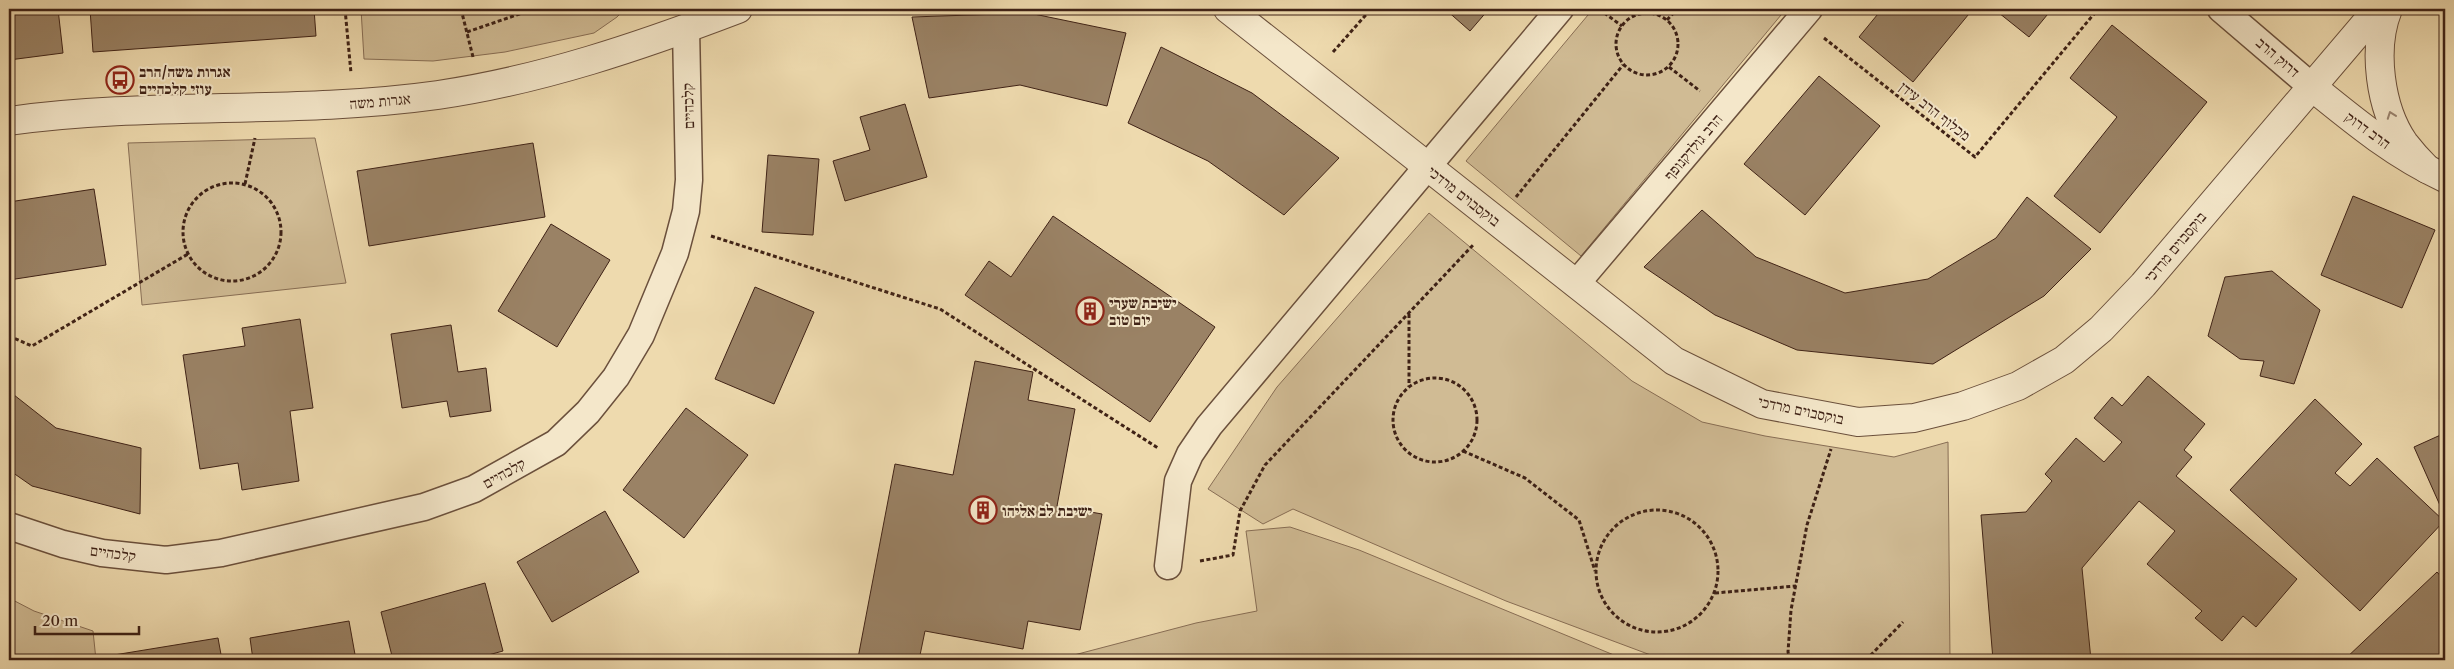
<svg xmlns="http://www.w3.org/2000/svg" width="2454" height="669" font-family="'Libre Caslon Text','Frank Ruhl Libre',serif">
<style>
.green{fill:#d0bb94;stroke:#886e55}
.building{fill:#9a8265;stroke:#3f2216}
.lines{fill:none;stroke-linecap:round;stroke-linejoin:round}
.minor-casing{stroke:#6b503c;stroke-width:29}
.tertiary-casing{stroke:#6b503c;stroke-width:30}
.path{stroke:#3f2216;stroke-width:3;stroke-dasharray:4 2.5;stroke-linecap:butt}
.minor{stroke:#f4e7ca;stroke-width:26}
.tertiary{stroke:#f4e7ca;stroke-width:28}
.oneway{stroke:#9a8470}
.labels{text-anchor:middle;dominant-baseline:central;stroke-width:4;stroke-linejoin:round;paint-order:stroke}
.street-label{font-size:15px;fill:#3f2216;stroke:#f4e7ca}
.poi-label{font-size:15px;font-weight:bold;fill:#3f2216;stroke:#f4e7ca;text-anchor:start}
</style>
<rect width="100%" height="100%" fill="#eedaae"/>
<filter id="stains"><feTurbulence type="fractalNoise" baseFrequency=".004" numOctaves="4"/><feColorMatrix values="0 0 0 0 .2 0 0 0 0 .09 0 0 0 0 .02 0 0 0 .5 -.17"/></filter>
<radialGradient id="worn" r=".72"><stop offset=".6" stop-color="#630" stop-opacity="0"/><stop offset="1" stop-color="#630" stop-opacity=".3"/></radialGradient>
<g class="green">
<polygon points="361,9 625,9 617,17 594,33 505,52 433,61 364,59"/>
<polygon points="1593,9 1786,9 1581,256 1466,161"/>
<polygon points="315,138 346,283 142,305 128,143"/>
<polygon points="1429,213 1632,381 1702,422 1765,436 1894,457 1948,442 1950,660 1664,660 1506,601 1293,509 1263,524 1208,489 1277,387"/>
<polygon points="1290,527 1359,550 1626,660 1055,660 1196,623 1257,611 1246,531"/>
<polygon points="9,598 34,611 93,631 96,660 9,660"/>
</g>
<g class="building">
<polygon points="9,9 58,9 63,53 9,60"/>
<polygon points="90,9 314,9 316,36 93,52"/>
<polygon points="1445,9 1489,9 1470,31"/>
<polygon points="1882,9 1973,9 1913,82 1859,37"/>
<polygon points="1994,9 2052,9 2029,37"/>
<polygon points="1029,13 1126,33 1107,106 1020,85 929,98 912,17"/>
<polygon points="2112,25 2207,102 2100,233 2054,196 2117,117 2070,78"/>
<polygon points="1161,47 1252,93 1339,158 1284,215 1208,161 1128,123"/>
<polygon points="1819,76 1880,126 1805,215 1744,164"/>
<polygon points="905,104 927,177 845,201 833,161 870,150 860,117"/>
<polygon points="533,143 545,217 369,246 357,171"/>
<polygon points="768,155 819,159 813,235 762,232"/>
<polygon points="94,189 106,265 9,280 9,202"/>
<polygon points="2353,196 2435,230 2402,308 2321,275"/>
<polygon points="2027,197 2091,249 2044,296 1933,364 1797,350 1715,315 1644,267 1702,210 1756,257 1845,293 1928,279 1996,238"/>
<polygon points="1053,216 1215,327 1150,422 965,295 989,261 1011,277"/>
<polygon points="551,224 610,260 557,347 498,311"/>
<polygon points="2272,271 2320,310 2294,384 2260,376 2264,361 2240,359 2208,336 2225,277"/>
<polygon points="755,287 814,312 774,404 715,379"/>
<polygon points="300,319 313,408 290,411 299,481 242,490 238,463 200,469 183,355 245,346 242,328"/>
<polygon points="451,325 458,372 486,368 491,411 450,417 447,401 402,408 391,334"/>
<polygon points="975,361 1033,372 1028,400 1075,409 1057,506 1102,514 1080,630 1028,621 1023,649 925,631 919,660 858,658 895,464 953,475"/>
<polygon points="2148,376 2205,424 2184,450 2192,457 2176,476 2297,579 2256,627 2243,616 2222,641 2195,618 2202,611 2147,564 2175,531 2139,501 2082,568 2091,660 1993,660 1981,515 2026,512 2052,481 2045,474 2076,438 2104,462 2122,442 2094,418 2112,397 2122,406"/>
<polygon points="9,391 56,428 141,448 140,514 32,486 9,470"/>
<polygon points="2315,399 2362,444 2335,473 2350,486 2377,458 2444,521 2360,611 2230,490"/>
<polygon points="686,408 748,455 684,538 623,490"/>
<polygon points="2445,433 2445,511 2443,512 2414,447"/>
<polygon points="605,511 639,572 552,622 517,562"/>
<polygon points="2437,572 2445,581 2445,660 2344,660"/>
<polygon points="485,583 503,651 470,660 393,660 381,612"/>
<polygon points="349,621 356,660 253,660 250,638"/>
<polygon points="218,638 222,660 114,660 114,655"/>
</g>
<g class="lines">
<g class="minor-casing">
<g id="minor">
<polyline points="2221,9 2311,86"/>
<polyline points="1576,284 1809,9"/>
<polyline points="9,526 63,544 102,553 166,560 221,553 424,507 474,489 556,443 588,412 616,377 641,335 675,253 686,211 689,180 686,28"/>
<polyline points="1168,566 1178,481 1190,454 1209,426 1560,9"/>
</g>
</g>
<g class="tertiary-casing">
<g id="tertiary">
<polyline points="1228,9 1674,361 1762,404 1858,422 1914,418 1963,406 2018,386 2064,360 2101,329 2143,285 2378,9"/>
<path d="M2388 9C2372 49 2380 108 2404 143 2411 152 2419 161 2427 169"/>
<path d="M2311 86C2354 121 2395 155 2445 178"/>
<path d="M9 121C151 101 295 115 438 95 541 80 641 46 738 9"/>
</g>
</g>
<g class="path">
<polyline points="345,9 351,73"/>
<polyline points="461,9 473,57"/>
<polyline points="1599,9 1622,26"/>
<circle cx="1647" cy="44" r="31"/>
<polyline points="1667,20 1677,9"/>
<polyline points="467,32 534,9"/>
<polyline points="1824,38 1975,157 2098,9"/>
<polyline points="1333,52 1371,9"/>
<polyline points="1669,67 1700,91"/>
<circle cx="232" cy="232" r="49"/>
<polyline points="245,184 255,138"/>
<polyline points="1516,197 1623,65"/>
<polyline points="711,236 940,309 1158,448"/>
<polyline points="1409,314 1409,387"/>
<polyline points="9,336 32,346 188,254"/>
<circle cx="1435" cy="420" r="42"/>
<polyline points="1463,451 1525,478 1579,520 1595,571"/>
<circle cx="1657" cy="571" r="61"/>
<polyline points="1200,561 1233,555 1240,511 1265,465 1474,244"/>
<polyline points="1715,593 1796,586"/>
<polyline points="1790,660 1788,652 1791,610 1807,525 1831,449"/>
<polyline points="1866,660 1903,622"/>
</g>
<use href="#minor" class="minor"/>
<use href="#tertiary" class="tertiary"/>
</g>
<defs><path id="oneway-chevron" d="M-2-3.5L2.5 0L-2 3.5" fill="none" stroke-width="1.6" stroke-linecap="round" stroke-linejoin="round" transform="scale(1.25)"/></defs>
<use class="oneway" href="#oneway-chevron" transform="translate(2391 115) rotate(-110)"/>
<defs>
<g id="bus-ring" transform="scale(1.4375)"><circle r="9.5" fill="#f4e7ca" stroke="#8f2418" stroke-width="1.5"/><path d="M-5-6H5V4H4V6H2V4H-2V6H-4V4H-5ZM-3.5-4V0h7V-4ZM-3.5 1.2v1.5H-2V1.2ZM2 1.2v1.5H3.5V1.2Z" fill="#8f2418"/></g>
<g id="building-ring" transform="scale(1.4375)"><circle r="9.5" fill="#f4e7ca" stroke="#8f2418" stroke-width="1.5"/><path d="M-4-6H4V6H1V3H-1V6H-4ZM-2.5-4.3h1.7v1.8h-1.7ZM.8-4.3h1.7v1.8H.8ZM-2.5-1h1.7V.8h-1.7ZM.8-1h1.7V.8H.8Z" fill="#8f2418"/></g>
</defs>
<g fill-rule="evenodd">
<use href="#bus-ring" x="120" y="80"/>
<use href="#building-ring" x="1090" y="311"/>
<use href="#building-ring" x="983" y="510"/>
</g>
<g class="labels">
<g class="street-label">
<text transform="translate(2278 57) rotate(41)">דרוק הרב</text>
<text transform="translate(380 101) rotate(-5)">אגרות משה</text>
<text transform="translate(688 106) rotate(-92)">קלכהיים</text>
<text transform="translate(1935 111) rotate(38)">מכלוף הרב עידן</text>
<text transform="translate(2368 130) rotate(36)">הרב דרוק</text>
<text transform="translate(1693 147) rotate(-50)">הרב גולדקנופף</text>
<text transform="translate(1464 196) rotate(38)">בוקסבוים מרדכי</text>
<text transform="translate(2175 247) rotate(-50)">בוקסבוים מרדכי</text>
<text transform="translate(1801 410) rotate(12)">בוקסבוים מרדכי</text>
<text transform="translate(504 473) rotate(-29)">קלכהיים</text>
<text transform="translate(113 553) rotate(8)">קלכהיים</text>
</g>
<g class="poi-label">
<text x="139" y="71">אגרות משה/הרב<tspan x="139" dy="17">עוזי קלכהיים</tspan></text>
<text x="1109" y="302">ישיבת שערי<tspan x="1109" dy="17">יום טוב</tspan></text>
<text x="1002" y="510">ישיבת לב אליהו</text>
</g>
</g>
<rect width="2454" height="669" fill="none" stroke="#eedaae" stroke-width="30"/>
<rect x="10" y="10" width="2434" height="649" fill="none" stroke="#3f2216" stroke-width="2.5"/>
<rect x="15" y="15" width="2424" height="639" fill="none" stroke="#3f2216"/>
<path d="M35 626v8h104v-8" fill="none" stroke="#3f2216" stroke-width="2.5"/>
<text x="42" y="626" font-size="15" fill="#3f2216" stroke="#f4e7ca" stroke-width="4" paint-order="stroke">20 m</text>
<rect width="100%" height="100%" filter="url(#stains)"/>
<rect width="100%" height="100%" fill="url(#worn)"/>
</svg>
